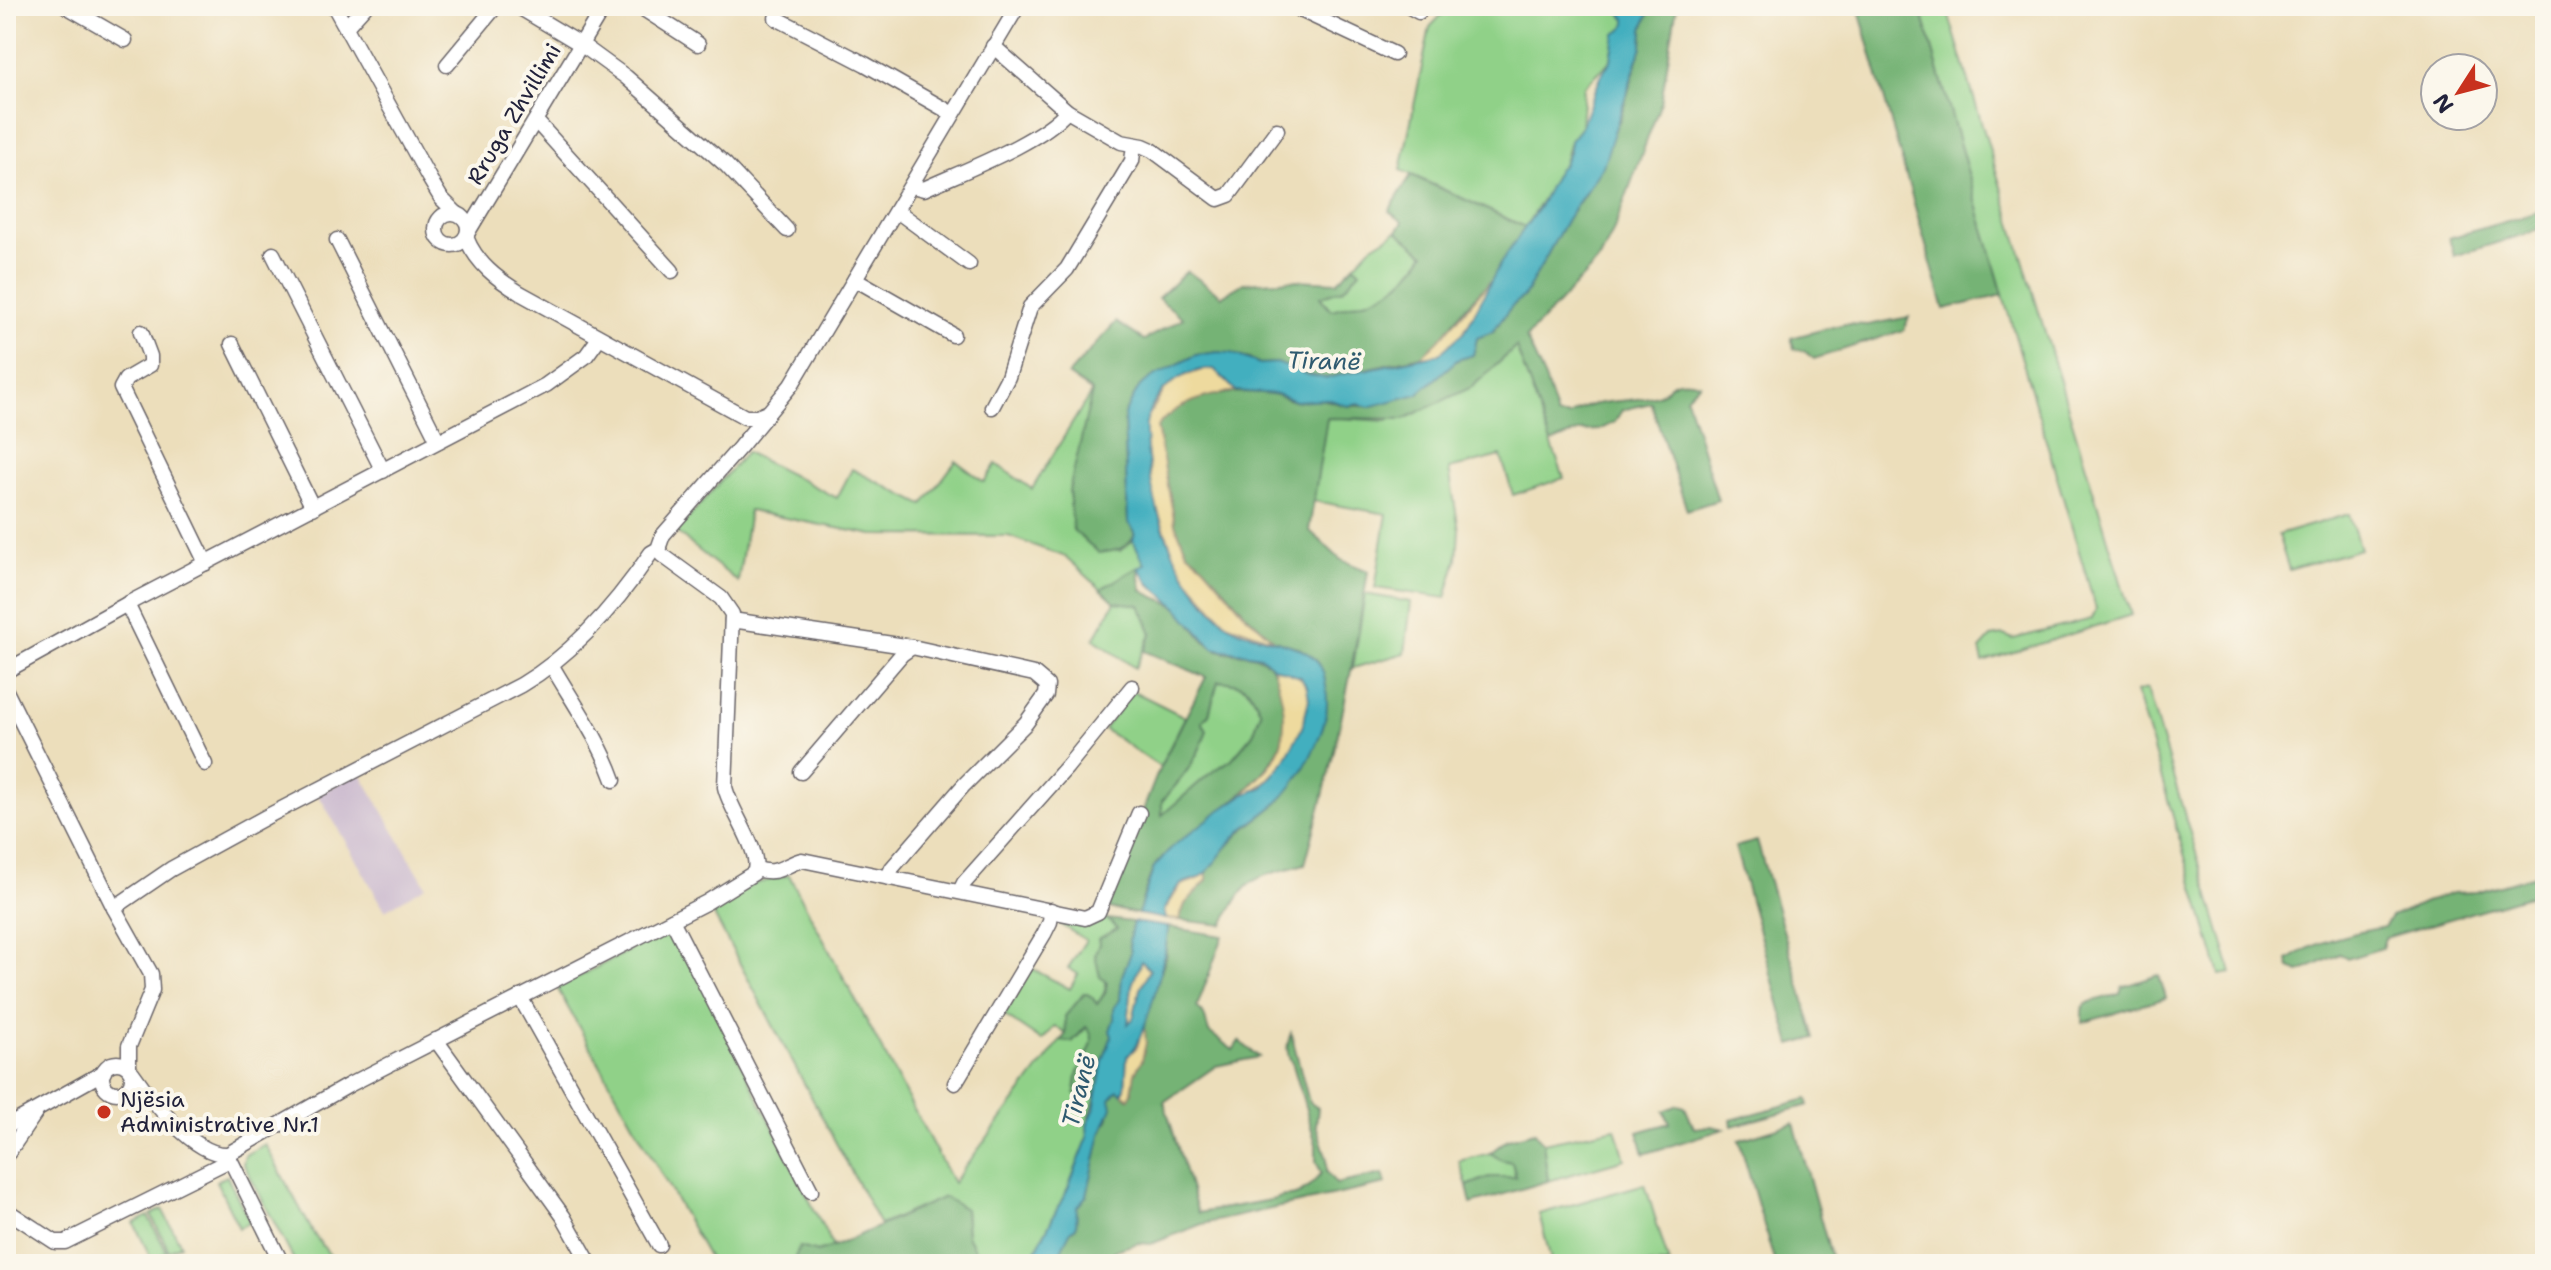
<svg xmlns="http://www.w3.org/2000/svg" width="2551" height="1270" font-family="'Shantell Sans',sans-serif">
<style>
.industrial{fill:#cebed0}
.green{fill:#90d188;stroke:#597a62;stroke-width:2}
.forest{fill:#74b374;stroke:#4b6a58;stroke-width:2;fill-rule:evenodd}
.sand{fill:#eeda9e;stroke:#887e6c;stroke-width:2}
.water{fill:#42afbf;stroke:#32687d;stroke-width:2;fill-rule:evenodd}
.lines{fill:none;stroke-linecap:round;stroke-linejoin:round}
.minor-casing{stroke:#696468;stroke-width:17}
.minor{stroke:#fff;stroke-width:14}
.poi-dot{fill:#c8321e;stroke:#fbf7ec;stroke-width:3}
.labels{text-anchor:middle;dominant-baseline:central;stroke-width:8;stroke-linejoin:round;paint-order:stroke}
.street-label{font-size:22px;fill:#22223b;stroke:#fbf7ec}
.poi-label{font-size:22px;fill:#22223b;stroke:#fbf7ec;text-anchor:start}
.water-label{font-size:24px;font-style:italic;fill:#2f5a70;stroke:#fbf7ec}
</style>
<rect width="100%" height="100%" fill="#fbf7ec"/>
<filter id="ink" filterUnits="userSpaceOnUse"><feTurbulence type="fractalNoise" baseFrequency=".0125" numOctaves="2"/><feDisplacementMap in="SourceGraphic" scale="16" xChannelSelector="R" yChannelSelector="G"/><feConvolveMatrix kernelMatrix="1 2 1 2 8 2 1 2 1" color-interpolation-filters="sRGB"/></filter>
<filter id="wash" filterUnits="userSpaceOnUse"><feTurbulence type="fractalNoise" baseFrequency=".006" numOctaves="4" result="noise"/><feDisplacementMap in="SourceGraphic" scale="32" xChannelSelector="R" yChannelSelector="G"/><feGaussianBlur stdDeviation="1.8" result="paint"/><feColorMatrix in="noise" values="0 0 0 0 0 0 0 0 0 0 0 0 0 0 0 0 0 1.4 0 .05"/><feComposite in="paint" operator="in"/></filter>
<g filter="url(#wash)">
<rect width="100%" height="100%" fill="#ecdebb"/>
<polygon class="industrial" points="360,772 426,886 385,910 318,794"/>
<g class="green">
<polygon points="1450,6 1623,6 1620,13 1626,19 1626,24 1614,41 1611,60 1584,87 1581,127 1570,141 1563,166 1525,227 1401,170 1430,27"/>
<polygon points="1920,6 1946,6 2131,615 1983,662 1980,649 1991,637 2004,635 2013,639 2092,619 2096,609 2003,295"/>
<path d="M1397 231 1425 253C1398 294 1376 299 1331 310L1319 296 1343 289 1359 272 1354 265 1371 247Z"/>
<polygon points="1516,347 1564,478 1513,495 1501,456 1449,469 1459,530 1457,559 1446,598 1375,588 1387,514 1313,501 1327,417 1386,421 1472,387"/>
<polygon points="1092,391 1082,438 1120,551 1133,540 1145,564 1101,589 1066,557 1008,536 873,535 749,511 738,582 676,532 746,452 837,498 852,469 923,505 956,461 984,482 996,464 1032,489"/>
<polygon points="2349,514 2360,549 2289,570 2278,535"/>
<polygon points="1365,594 1411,602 1405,653 1353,668"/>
<polygon points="1122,601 1140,605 1152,633 1135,668 1094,639 1115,602"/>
<path d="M1218 681C1246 683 1250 687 1261 712L1253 734 1232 759 1208 775 1162 816V801C1181 779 1198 760 1207 730L1202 722 1209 714Z"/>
<polygon points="2147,689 2232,973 2220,975 2136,692"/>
<polygon points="1133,691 1185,717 1160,767 1104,729"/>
<polygon points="789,875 953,1183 1060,1041 1072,1042 1087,1027 1091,1031 1093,1042 1087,1056 1085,1099 1096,1095 1087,1125 1088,1137 1068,1188 1029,1264 983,1264 967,1236 965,1209 944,1197 880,1225 710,908 754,884"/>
<path d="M1064 917 1107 919 1117 929 1099 944 1095 955C1105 977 1113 984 1097 1004L1091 996 1084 993 1078 1001 1066 1034 1055 1026 1042 1041 1004 1015 1031 968 1070 989 1078 974 1068 968 1086 940 1059 924Z"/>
<polygon points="673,927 833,1247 817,1252 800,1247 792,1264 712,1264 557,988"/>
<polygon points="1616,1128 1625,1159 1548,1181 1543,1143"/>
<polygon points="265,1144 315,1236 337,1264 296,1264 243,1163 245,1155"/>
<polygon points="1490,1153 1502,1160 1512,1162 1516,1178 1489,1177 1467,1186 1459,1161"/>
<polygon points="227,1176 250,1222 239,1228 216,1181"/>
<polygon points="1645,1184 1669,1264 1552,1264 1539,1214"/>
<polygon points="162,1209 181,1245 169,1251 151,1215"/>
<polygon points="148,1216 167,1252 152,1260 134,1223"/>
</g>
<g class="forest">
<path d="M1651 6H1677L1661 102 1613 232 1600 259 1526 338 1545 379 1557 416H1569C1594 396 1630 405 1660 394 1666 391 1669 385 1675 382 1682 379 1692 381 1700 383L1686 397 1718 500 1687 510 1651 403 1622 410 1615 422 1599 430 1580 431 1551 443 1516 347 1472 387 1404 419 1327 418 1309 530 1341 560 1368 571C1353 673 1333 765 1305 864 1254 879 1247 874 1223 925L1179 920 1185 904 1207 880V872L1216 858 1242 831 1278 803 1303 770 1327 705 1323 675 1317 660 1299 648 1274 640 1247 615 1204 566 1187 552 1175 524 1157 427C1183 393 1234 389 1272 394 1280 395 1288 401 1296 401 1302 402 1309 399 1315 399 1326 399 1334 403 1345 405 1353 407 1361 405 1369 407L1433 380 1457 360 1473 355 1477 338 1493 332 1511 307 1525 295 1567 219 1587 191 1620 119 1642 46 1643 29Z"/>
<polygon points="1858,6 1920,6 2003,295 1944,309"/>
<path d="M1411 175 1525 227 1492 280 1467 305 1436 345 1421 356 1326 378 1308 375 1277 363 1260 364 1250 359 1218 352 1196 355 1154 376 1140 386 1124 414 1128 522 1135 533C1129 550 1115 551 1099 553L1073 530 1069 491 1092 392 1068 375 1116 322 1144 340 1183 318 1158 298 1187 271 1222 296 1244 283 1295 280 1337 282 1354 265 1360 271 1343 289 1320 297 1331 310C1376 299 1398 294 1425 254L1397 231 1403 222 1389 211Z"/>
<polygon points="2545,210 2545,228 2454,256 2449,238"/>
<polygon points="1909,317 1904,330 1814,359 1804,351 1794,349 1791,338 1844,324 1868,325"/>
<path d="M1138 567 1142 590C1153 598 1165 600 1175 606 1189 615 1197 637 1212 647 1229 658 1253 648 1269 664 1276 670 1278 682 1281 691 1309 776 1201 813 1157 863 1149 872 1143 901 1138 914L1108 908V900L1160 767 1206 677 1144 651 1152 633 1140 605 1115 602 1101 589ZM1218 681C1246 683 1250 687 1261 712L1253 734 1232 759 1208 775 1162 815V801C1182 779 1198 759 1207 730L1202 722 1209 714Z"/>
<polygon points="1757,841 1815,1038 1791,1045 1735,847"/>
<path d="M2545 872V891L2385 938 2382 948 2347 959 2340 954 2300 972 2290 968 2288 960C2317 940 2351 934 2384 927L2391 917 2425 902 2453 893 2476 892Z"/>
<path d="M1107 919 1133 922 1129 941 1131 953 1122 976 1120 1001 1114 1008V1019L1110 1031 1112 1036 1103 1060 1096 1095 1085 1099 1075 1093C1076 1086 1076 1078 1078 1072 1084 1056 1101 1042 1086 1027L1072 1042 1060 1041 1066 1034 1065 1016 1085 993 1091 996 1097 1004 1105 993 1107 982 1100 977 1095 955 1099 944 1098 939 1117 929Z"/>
<path d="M1168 927 1223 936 1197 1007 1204 1015 1209 1032 1233 1050 1239 1041 1259 1057 1216 1066 1164 1102 1198 1213 1276 1199C1283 1195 1288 1197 1295 1195 1306 1192 1314 1181 1322 1173L1316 1162V1144L1293 1065C1286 1053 1286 1046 1291 1033L1309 1102 1318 1108 1316 1125 1327 1159V1172L1336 1184 1383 1174 1386 1184 1202 1224 1151 1244 1138 1243 1116 1250 1109 1257 1091 1253 1086 1257 1087 1264H1054C1058 1251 1064 1233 1076 1227L1077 1207 1087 1195 1101 1134 1109 1118 1110 1099 1118 1089 1128 1098 1135 1073 1142 1060 1144 1030H1142L1165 959Z"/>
<polygon points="2159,975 2166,998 2082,1023 2082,1010 2086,1003 2120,994 2122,987"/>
<polygon points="1807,1099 1809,1105 1732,1126 1731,1120"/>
<polygon points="1678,1105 1685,1107 1694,1128 1711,1126 1724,1129 1644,1154 1638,1132 1670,1123 1664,1111"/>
<polygon points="1794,1123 1833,1264 1775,1264 1739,1140"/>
<polygon points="1535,1132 1543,1143 1548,1181 1471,1204 1467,1186 1489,1177 1516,1177 1512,1162 1502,1160 1490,1153 1508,1139"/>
<polygon points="944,1197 965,1209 967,1236 983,1264 792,1264 800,1247 817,1252 833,1247"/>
</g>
<g class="sand">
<path d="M1492 280C1479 305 1456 363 1421 356 1448 335 1467 305 1492 280Z"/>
<path d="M1205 369H1214L1236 391C1209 395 1175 403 1157 427L1175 524 1187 552 1204 566 1246 615 1274 640 1226 623 1209 604 1188 579 1174 555 1153 498 1144 423 1167 386 1181 377Z"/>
<path d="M1273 667C1284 671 1299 673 1305 684 1323 715 1274 788 1243 795 1252 784 1266 773 1273 761 1292 730 1283 698 1273 667Z"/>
<polygon points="1207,872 1207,880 1185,904 1179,920 1166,919 1164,911 1181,885 1198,879"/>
<polygon points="1141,960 1150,970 1140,989 1133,1019 1128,1024 1132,985"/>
<polygon points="1142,1030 1145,1030 1146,1043 1142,1060 1135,1073 1132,1092 1129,1098 1122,1093 1125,1088 1127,1056 1137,1047"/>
</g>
<g class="water">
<path d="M1623 6H1651L1643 29 1642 46 1603 166 1567 219 1525 295 1511 307 1492 332 1477 338 1473 355 1457 360 1418 394 1369 407 1358 404 1347 406 1328 399 1296 401 1276 394 1236 391 1214 369C1190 368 1166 383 1154 403 1143 420 1146 431 1147 449 1152 513 1175 578 1225 622 1246 640 1289 637 1314 658 1325 667 1327 689 1327 703 1327 734 1298 784 1276 804 1265 814 1253 821 1242 830 1228 843 1219 858 1207 872 1199 881 1189 879 1180 885 1173 891 1168 903 1164 911L1166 919 1138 914 1154 867 1173 846 1216 813 1243 795 1263 787 1283 763 1302 728 1309 699 1307 687 1300 677 1273 667 1261 656 1213 648 1177 607 1150 584 1138 567 1145 564 1133 540 1135 532 1128 523 1124 414 1140 386 1154 376 1196 355 1218 352 1231 353 1260 364 1277 363 1308 375 1326 378 1439 354 1465 331 1500 264 1539 207 1558 169 1563 165 1569 152 1570 141 1581 127 1601 76 1611 60 1615 34C1622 31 1627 27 1626 19L1620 13Z"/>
<path d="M1133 922 1168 927C1168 950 1144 1047 1127 1056L1125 1088 1122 1093 1118 1090 1110 1099 1112 1107 1101 1134 1087 1195 1077 1207 1076 1227 1071 1230 1054 1264H1029L1068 1188 1088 1137 1087 1125 1094 1110 1103 1060 1112 1036 1110 1031 1114 1019V1008L1120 1000 1122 976 1131 953 1129 941ZM1141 961 1150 970 1140 989 1133 1019 1128 1024 1132 985Z"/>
</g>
</g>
<g filter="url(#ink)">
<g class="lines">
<g class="minor-casing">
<g id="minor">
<polyline points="66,6 125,40"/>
<polyline points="334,6 429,178 441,198 456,213"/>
<polyline points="517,6 582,45 626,77 726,165 787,230"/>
<polyline points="639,6 698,44"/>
<polyline points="1292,6 1394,54"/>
<polyline points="1408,6 1419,12"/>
<polyline points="776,18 865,64 953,114"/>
<polyline points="346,27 365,6"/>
<polyline points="993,46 1067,111 1121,142 1143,146 1152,150 1218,199 1229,195 1277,130"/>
<polyline points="447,65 496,6"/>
<polyline points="536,121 672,271"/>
<path d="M912 186 924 189C963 171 1041 142 1067 111"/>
<polyline points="897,211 969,264"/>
<circle cx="452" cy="229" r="16"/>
<polyline points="468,232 604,6"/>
<path d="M466 237C476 263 497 279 520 293L745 417H757L767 413"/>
<polyline points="337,240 438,441"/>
<polyline points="273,254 383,471"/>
<polyline points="855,279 953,335"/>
<polyline points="141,332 150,356 150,365 126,379 121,388 206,563"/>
<polyline points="232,344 313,508"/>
<polyline points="992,407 1008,377 1030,307 1067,269 1132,161 1134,145"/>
<polyline points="127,604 205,764"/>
<polyline points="732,620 912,647 1034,674 1047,685 1046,695 1026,723 964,785 892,868 888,877"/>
<path d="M552 666C574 704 599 738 614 780"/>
<polyline points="6,671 127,604 546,385 586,356 599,338"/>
<polyline points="6,691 114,908 151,974 152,990 129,1046 129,1068"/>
<polyline points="801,772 902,654 912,647"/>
<path d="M757 869C778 876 783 865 802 860L1085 918 1098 912 1139 813"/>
<polyline points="960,891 964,883 1067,767 1132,687"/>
<path d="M114 908 171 869 266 817 521 685C574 654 617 603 651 553L658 549 663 535 740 447 792 384 1018 6"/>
<polyline points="672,920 811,1191"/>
<polyline points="520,997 659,1245"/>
<polyline points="436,1040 563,1216 590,1264"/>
<circle cx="117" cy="1078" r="15"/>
<path d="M132 1072C150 1098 194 1157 228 1154L349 1085 707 902 754 873C763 853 730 811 725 787L732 614 721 598 662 555 658 549"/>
<polyline points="955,1083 1044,934 1050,922 1051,910"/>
<polyline points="6,1127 104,1072"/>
<polyline points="8,1153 36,1112"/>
<polyline points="228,1155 282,1264"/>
<polyline points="6,1210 55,1242 65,1242 230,1160"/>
</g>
</g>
<use href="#minor" class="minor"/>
</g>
</g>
<circle class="poi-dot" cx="104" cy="1112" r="8"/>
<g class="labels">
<g class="street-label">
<text transform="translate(514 114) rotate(-59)">Rruga Zhvillimi</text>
</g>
<g class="poi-label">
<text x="120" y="1099">Njësia<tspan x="120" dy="25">Administrative Nr.1</tspan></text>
</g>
<g class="water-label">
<text transform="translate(1324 361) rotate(1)">Tiranë</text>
<text transform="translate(1079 1091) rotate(-76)">Tiranë</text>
</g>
</g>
<rect width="2551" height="1270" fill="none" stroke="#fbf7ec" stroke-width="32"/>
<g transform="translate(2459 92) rotate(234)"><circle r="38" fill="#fbf7ec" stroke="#a4a2a5" stroke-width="2"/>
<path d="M0-6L14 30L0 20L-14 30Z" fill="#c8321e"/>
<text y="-12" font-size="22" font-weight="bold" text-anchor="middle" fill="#22223b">N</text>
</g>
</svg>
